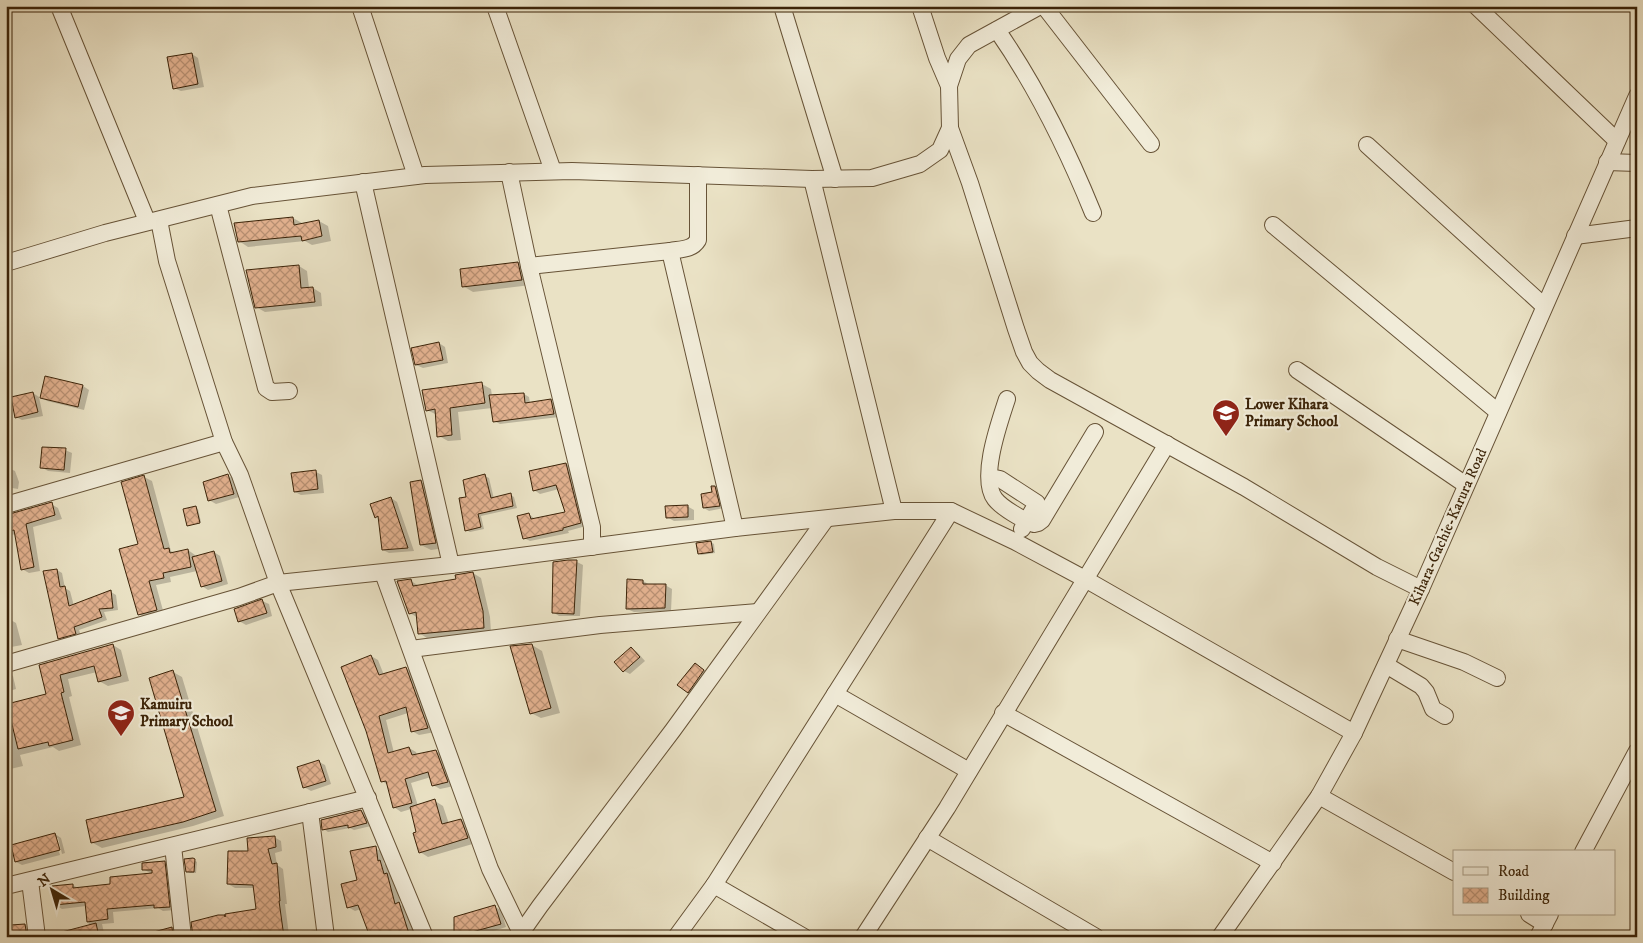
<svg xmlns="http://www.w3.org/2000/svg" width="1643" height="943" font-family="'IM FELL DW Pica',serif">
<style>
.shadow{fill:#0003}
.building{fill:url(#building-cross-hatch);stroke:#3b2308}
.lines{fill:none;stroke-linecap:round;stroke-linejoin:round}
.minor-casing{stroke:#675337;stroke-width:18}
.minor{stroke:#f1ecd9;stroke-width:16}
.labels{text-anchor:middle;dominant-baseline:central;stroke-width:4.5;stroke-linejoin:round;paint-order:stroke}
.poi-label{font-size:15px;font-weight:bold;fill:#3b2308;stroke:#f1ecd9;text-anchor:start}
.street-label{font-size:15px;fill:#3b2308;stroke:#f1ecd9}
</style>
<defs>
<pattern id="building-cross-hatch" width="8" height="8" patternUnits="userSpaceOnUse" patternTransform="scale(1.25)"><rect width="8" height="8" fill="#e2b18f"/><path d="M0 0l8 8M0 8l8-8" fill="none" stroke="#b89073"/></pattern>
</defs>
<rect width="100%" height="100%" fill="#eae2c5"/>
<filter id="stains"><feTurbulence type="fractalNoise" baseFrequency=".004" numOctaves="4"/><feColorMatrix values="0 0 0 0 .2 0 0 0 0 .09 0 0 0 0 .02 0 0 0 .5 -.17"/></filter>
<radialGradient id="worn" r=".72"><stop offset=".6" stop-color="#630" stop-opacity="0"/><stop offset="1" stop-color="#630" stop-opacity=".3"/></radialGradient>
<g class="shadow">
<polygon points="192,54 198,58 204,87 181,91 174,88"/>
<polygon points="293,218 302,223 319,221 328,226 331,241 312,245 305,241 248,247 239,241 236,224"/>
<polygon points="518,263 528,269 531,285 473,292 463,286"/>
<polygon points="299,266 307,271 309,288 313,288 321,293 322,306 265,312 256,307"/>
<polygon points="439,343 445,347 448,363 423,368 416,365"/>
<polygon points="46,377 83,386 89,390 84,410 47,401 41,397"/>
<polygon points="482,384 491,389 492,396 524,394 529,397 530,403 551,401 556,404 559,417 500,424 494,421 492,408 458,412 461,440 448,441 439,436 437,415 427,410"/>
<polygon points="33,393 39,397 43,416 22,420 16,417"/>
<polygon points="65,450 72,453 70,473 48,471 41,467"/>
<polygon points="566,464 572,467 586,526 568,531 569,533 530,541 524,538 529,514 536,520 567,513 559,489 540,494 534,490"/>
<polygon points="6,467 15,471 19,482 18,489 6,487"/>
<polygon points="316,472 322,475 324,493 301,495 295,492"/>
<polygon points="228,476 234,479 239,497 216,504 209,500"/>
<polygon points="485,476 489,478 494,499 511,495 514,497 517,508 481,516 484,529 470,532 466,530 467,498"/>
<polygon points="144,477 152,481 171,551 175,553 188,550 195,555 196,557 214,552 220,556 228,584 208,590 202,586 197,571 170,577 171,582 156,585 164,614 147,619 139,614 140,545"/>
<polygon points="421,482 431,487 445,548 431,550 421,545"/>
<polygon points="715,487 720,490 724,508 709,511 704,508"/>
<polygon points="391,498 397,502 414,551 389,553 383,550 380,519 376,517"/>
<polygon points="51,504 58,508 62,519 33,527 40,571 29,573 22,569 16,534 6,536 6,516"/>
<polygon points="687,506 694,510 694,520 674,521 667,517"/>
<polygon points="195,507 198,509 201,522 189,526"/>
<polygon points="711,542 714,544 715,553 701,555 699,553"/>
<polygon points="577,562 583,565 580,616 559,616 553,612"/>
<polygon points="57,570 62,573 65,588 70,591 74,606 111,592 116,595 118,610 104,612 107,620 79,630 81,636 65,641 59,638"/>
<polygon points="473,573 481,578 490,617 491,632 427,638 419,633 418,618 410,613 411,581 419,586 457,580"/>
<polygon points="643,581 650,585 665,585 672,589 671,611 634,612 627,609"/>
<polygon points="262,601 269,604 272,616 246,625 239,621"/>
<polygon points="6,619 9,619 16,623 22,645 6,648"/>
<polygon points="113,645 121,650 129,681 108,686 99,681 97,672 68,679 72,696 69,697 81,745 59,751 53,747 20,755 23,766 6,770 6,723 13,722 48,695 40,666"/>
<polygon points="532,645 542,651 560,713 541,718 531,713"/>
<polygon points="631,648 637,652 645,661 630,674 624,671"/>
<polygon points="371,656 378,660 384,675 406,668 413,672 435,732 419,735 412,731 408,713 386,720 394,753 409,748 416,752 417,755 436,751 443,755 454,786 440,789 433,785 431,777 411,783 418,806 435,801 443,806 449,824 461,820 470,825 476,843 428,857 420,852 418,833 411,809 401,812 394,807 388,785 382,781"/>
<polygon points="696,664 710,674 694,695 688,692"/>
<polygon points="173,672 182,677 224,816 193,826 102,848 93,843 186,798"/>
<polygon points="10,674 13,676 16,689 6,692 6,675"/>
<polygon points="319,762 325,765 331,784 311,791 304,787"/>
<polygon points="361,811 366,814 371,826 354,830 350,828 328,832 324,829"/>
<polygon points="55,834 61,838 65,853 62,854 58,838 55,838 60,855 22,865 16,862"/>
<polygon points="274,837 281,841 282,851 275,853 277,865 283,869 287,904 285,904 289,935 315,930 322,934 322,937 194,937 257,910 255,888 235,888 228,884 250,853"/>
<polygon points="375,848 382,852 384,864 387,866 390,875 394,878 401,905 406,908 416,937 371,937 361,909 355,911 348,907"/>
<polygon points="194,860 197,862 196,873 190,873 187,871"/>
<polygon points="164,862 171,866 175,910 163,911 158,908 113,912 114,923 102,924 105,937 48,937 89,926 86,906 62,909 55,905 73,885 79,889 112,885 152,874 143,869"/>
<polygon points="495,907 501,910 506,927 475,937 455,937"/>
<polygon points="25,925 32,929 34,937 13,937"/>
</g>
<g class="building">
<polygon points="192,53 198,84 173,89 167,57"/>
<polygon points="293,217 294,225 319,220 322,236 302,241 301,236 238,242 234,223"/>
<polygon points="518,262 522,280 462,287 460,269"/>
<polygon points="299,265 301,288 313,287 315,302 255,308 246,270"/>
<polygon points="439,342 443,360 415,365 411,348"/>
<polygon points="45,376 83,385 78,407 40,398"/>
<polygon points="482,382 485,403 450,408 452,435 437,437 435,409 426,411 422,390"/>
<polygon points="33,392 38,412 15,418 11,397"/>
<polygon points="524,393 525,403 551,399 554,414 493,422 489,395"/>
<polygon points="42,447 66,448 64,470 40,468"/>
<polygon points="566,463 581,523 563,528 563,530 523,539 517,516 529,513 531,519 565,512 556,485 533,491 529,471"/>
<polygon points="316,470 318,489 294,492 291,473"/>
<polygon points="228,474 234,494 208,501 203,482"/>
<polygon points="485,474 491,498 511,493 513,506 478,514 481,527 465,531 459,498 466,497 463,480"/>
<polygon points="144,475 164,549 169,548 170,553 188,549 191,567 163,573 164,578 149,581 157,610 138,615 119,549 138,544 121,482"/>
<polygon points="421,480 436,543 420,545 410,482"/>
<polygon points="711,486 715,486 720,506 703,508 701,494 712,492"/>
<polygon points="391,497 408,548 382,550 378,516 375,518 370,504"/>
<polygon points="52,502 55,515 26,524 34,567 21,570 14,530 6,532 6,515"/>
<polygon points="688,505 688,517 666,518 665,506"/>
<polygon points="196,506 200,523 187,526 183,509"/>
<polygon points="711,541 713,552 698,554 696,543"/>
<polygon points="214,551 222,581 201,587 192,557"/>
<polygon points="568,560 577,560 574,614 552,613 553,562"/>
<polygon points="57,569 60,587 65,586 69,606 111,590 113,608 99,609 102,617 74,627 76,634 58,639 43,571"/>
<polygon points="473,572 483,611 484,628 418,634 416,612 409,614 397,581 411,579 413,586 456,579 455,575"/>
<polygon points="627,579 643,580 643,584 666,584 665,608 626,609"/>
<polygon points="262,599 267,613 238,622 234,609"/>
<polygon points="113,644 121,676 98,682 94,666 60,675 64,692 61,693 73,740 49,746 48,742 18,749 7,704 46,694 39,665"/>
<polygon points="532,644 551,708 530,714 510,646"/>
<polygon points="631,647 640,657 623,672 614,662"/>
<polygon points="371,655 379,675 406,667 428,728 411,732 406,707 379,716 388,753 409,747 412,755 436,750 448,782 432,786 428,772 405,779 412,803 393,808 386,781 381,782 366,731 341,667"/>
<polygon points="695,663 704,670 688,693 677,685"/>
<polygon points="173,670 216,811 183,822 91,843 86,820 184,797 149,678"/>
<polygon points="319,760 326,781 303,788 297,767"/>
<polygon points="435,799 442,824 461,819 468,838 419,853 413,833 416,832 410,807"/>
<polygon points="361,810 367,823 348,828 348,825 322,830 321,820"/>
<polygon points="55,833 60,850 15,862 11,845"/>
<polygon points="275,836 276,847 268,849 272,864 277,863 280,901 279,901 284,937 193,937 191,922 218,915 225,915 225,917 225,914 256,909 253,885 227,884 228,851 248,851 247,838"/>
<polygon points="376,846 378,861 380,860 384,874 387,873 395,904 399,902 410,937 370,937 358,905 347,908 341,884 357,880 350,851"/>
<polygon points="193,858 195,859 194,872 186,872 184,859"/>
<polygon points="165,861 170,907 154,908 154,905 107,909 108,919 87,922 85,902 54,905 52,886 73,884 73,888 110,884 110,877 152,873 152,870 142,870 142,863"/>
<polygon points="495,905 501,924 454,937 454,917"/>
<polygon points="96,923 99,937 59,937 58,933"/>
<polygon points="25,924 27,937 12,937 11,925"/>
<polygon points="172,927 173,937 150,937 150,933"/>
</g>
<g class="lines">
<g class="minor-casing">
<g id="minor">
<polyline points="59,6 147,221"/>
<polyline points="360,6 416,176"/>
<polyline points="495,6 553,171"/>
<polyline points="782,6 835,179"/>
<polyline points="920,6 937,58 949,86"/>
<polyline points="1044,6 1151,144"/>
<polyline points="1476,6 1617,141"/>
<path d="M997 30C1036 86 1067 149 1093 213"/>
<polyline points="950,128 970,183 1016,329 1024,352 1030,363 1038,371 1050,380 1244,487 1377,567 1421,589"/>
<polyline points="1367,145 1544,306"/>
<polyline points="1607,162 1637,163"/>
<polyline points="509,172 529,266 592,527 592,547"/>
<polyline points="812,179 894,511"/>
<polyline points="363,182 451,565"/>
<polyline points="218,205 266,388 272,392 289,391"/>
<polyline points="159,220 167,261 224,442 240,475 278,583 425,937"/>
<polyline points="1273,225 1498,412"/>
<polyline points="1575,236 1637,228"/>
<polyline points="670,251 735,528"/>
<polyline points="6,263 105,233 252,196 425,175 572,171 812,179 872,178 920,164 940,150 950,128 949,86 958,59 969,45 1040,6"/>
<path d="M529 266 670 251C681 249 692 250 698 240V175"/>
<polyline points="1297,370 1466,485"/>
<path d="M1007 399C1000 421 979 478 995 499 1002 508 1023 520 1034 524L1038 523 1042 520 1095 432"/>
<polyline points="990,477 1000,479 1037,503 1022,529"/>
<polyline points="6,505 224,442"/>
<polyline points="383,573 490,869 521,933"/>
<polyline points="1397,639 1464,662 1497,678"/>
<polyline points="411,649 600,625 758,612"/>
<polyline points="6,664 239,597 278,583 451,565 735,528 894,511 951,511 1014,541 1085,579 1354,733"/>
<polyline points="1386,665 1421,686 1426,692 1433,709 1445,716"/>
<polyline points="835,694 969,771"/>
<polyline points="1003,713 1273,863"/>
<polyline points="1319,796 1454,872"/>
<polyline points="310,812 326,937"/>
<polyline points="927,838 1096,937"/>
<polyline points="173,846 183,937"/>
<polyline points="1583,852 1637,751"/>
<polyline points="30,881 37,937"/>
<polyline points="714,885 804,937"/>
<polyline points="6,886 368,798"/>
<polyline points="1529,914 1545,924"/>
<polyline points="523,937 521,933 540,906 673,730 826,519"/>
<polyline points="676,937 714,885 951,511"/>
<polyline points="863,937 947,808 1167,444"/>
<polyline points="1220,937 1319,796 1354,733 1421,589 1637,96"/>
<polyline points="1538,937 1550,914"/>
</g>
</g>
<use href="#minor" class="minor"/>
</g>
<defs>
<g id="school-pin" transform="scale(1.4375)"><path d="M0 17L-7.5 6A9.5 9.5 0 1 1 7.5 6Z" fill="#8f2418" stroke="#f1ecd9"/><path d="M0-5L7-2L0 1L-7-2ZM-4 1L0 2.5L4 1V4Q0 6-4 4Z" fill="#fff"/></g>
</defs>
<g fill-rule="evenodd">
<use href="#school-pin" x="1226" y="413"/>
<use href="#school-pin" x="121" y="713"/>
</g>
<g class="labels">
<g class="poi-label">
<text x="1245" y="404">Lower Kihara<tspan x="1245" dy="17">Primary School</tspan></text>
<text x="140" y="704">Kamuiru<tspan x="140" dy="17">Primary School</tspan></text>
</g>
<g class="street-label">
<text transform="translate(1448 527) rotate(-66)">Kihara-Gachie-Karura Road</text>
</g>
</g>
<rect width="1643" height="943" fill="none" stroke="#eae2c5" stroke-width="25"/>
<rect x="8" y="8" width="1628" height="928" fill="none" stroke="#3b2308" stroke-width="2.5"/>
<rect x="12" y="12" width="1618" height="918" fill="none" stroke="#3b2308"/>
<rect x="1453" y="850" width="162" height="65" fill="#f1ecd9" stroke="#a89c85"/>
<rect x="1463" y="867" width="25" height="8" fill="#f1ecd9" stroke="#a89c85"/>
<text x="1498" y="876" font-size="15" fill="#3b2308">Road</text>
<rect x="1463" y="888" width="25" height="15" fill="url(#building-cross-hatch)" stroke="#a89c85"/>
<text x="1498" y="900" font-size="15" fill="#3b2308">Building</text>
<g transform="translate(52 890) rotate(322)" stroke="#f1ecd9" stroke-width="4" paint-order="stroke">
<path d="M0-4L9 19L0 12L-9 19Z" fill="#3b2308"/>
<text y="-8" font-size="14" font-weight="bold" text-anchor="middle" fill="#3b2308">N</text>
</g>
<rect width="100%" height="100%" filter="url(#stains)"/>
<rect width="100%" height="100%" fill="url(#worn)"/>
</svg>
